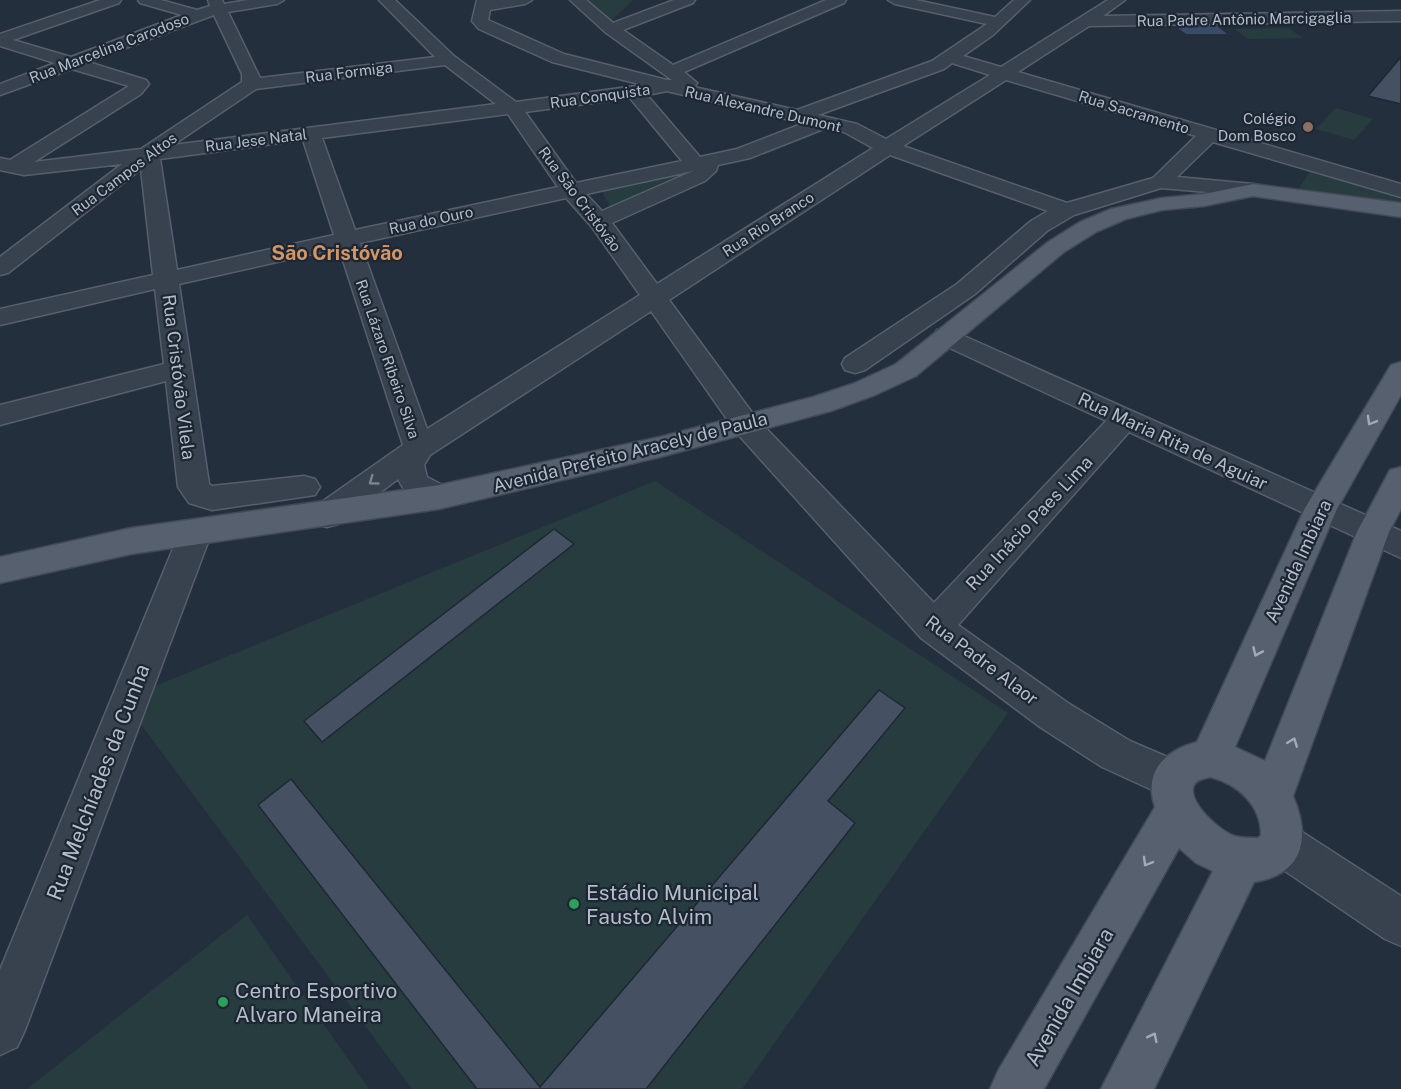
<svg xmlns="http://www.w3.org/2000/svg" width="1401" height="1089" font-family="'Public Sans',sans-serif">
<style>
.green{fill:#263c3f}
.water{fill:#394c67}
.building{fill:#455162;stroke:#1f2835;stroke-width:1.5}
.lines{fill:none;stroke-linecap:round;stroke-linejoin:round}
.minor-casing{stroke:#565f6c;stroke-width:3}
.major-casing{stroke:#414a57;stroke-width:3}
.minor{fill:#38414e;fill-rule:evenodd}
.major{fill:#56606e;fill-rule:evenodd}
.oneway{stroke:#a1aab7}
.oneway2{stroke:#7c8592}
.education-dot{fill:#8d6e63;stroke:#1d2633;stroke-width:2}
.leisure-dot{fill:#2e9e5b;stroke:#1d2633;stroke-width:2}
.labels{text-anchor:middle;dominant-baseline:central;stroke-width:4.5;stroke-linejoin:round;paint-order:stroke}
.far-street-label{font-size:15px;fill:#b4bcc9;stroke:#1d2633}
.far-poi-label{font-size:15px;fill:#b4bcc9;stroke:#1d2633;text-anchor:end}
.street-label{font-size:18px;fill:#b4bcc9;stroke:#1d2633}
.far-district-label{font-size:20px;font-weight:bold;fill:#d59563;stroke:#1d2633}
.near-street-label{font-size:21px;fill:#b4bcc9;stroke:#1d2633}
.near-poi-label{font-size:21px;fill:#b4bcc9;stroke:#1d2633;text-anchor:start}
</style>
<rect width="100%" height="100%" fill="#242f3e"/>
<g class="green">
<polygon points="583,0 633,0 610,22"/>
<polygon points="1288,28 1303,38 1248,39 1234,29"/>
<polygon points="1336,108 1373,119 1354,140 1316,129"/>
<polygon points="689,168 694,171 612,210 600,188"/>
<polygon points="1311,170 1401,197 1401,206 1297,191"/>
<polygon points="655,481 1008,713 742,1089 412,1089 137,719 153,687"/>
<polygon points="247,915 369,1089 27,1089"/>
</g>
<polygon class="water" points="1217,26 1227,34 1186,34 1177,27"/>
<g class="building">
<polygon points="1401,57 1401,104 1368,96"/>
<polygon points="554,529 574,544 322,742 304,721"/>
<polygon points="879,690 905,708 828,801 855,823 646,1089 477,1089 258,805 291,779 540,1087"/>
</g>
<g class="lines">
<g class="minor-casing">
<g id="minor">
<path d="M100 0H121L119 3 13 40 71 57 182 15 140 3 138 0H161L197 10 210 6 208 0H222L224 4 248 0H284L277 4 228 12 260 78 435 57 379 0H395L454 56 516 102 643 85 552 62 479 29 472 21 477 0H532L525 4 490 10 488 20 564 54 667 80H672L605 32 570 0H586L613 23 674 0H695L693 3 623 30 673 65 826 0H846L844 3 684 72 697 83 694 87 797 110 932 61 987 24 895 4 888 0H916L995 17 1014 0H1030L993 35 963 56 1001 67 1108 0H1125L1103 16 1401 11V21L1089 26 1018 72 1401 184V197L1213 142 1177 177 1253 184 1260 186 1264 190 1260 194 1253 196 1161 188 1074 215 1047 231 975 294 865 370 855 373 845 370 842 364 845 358 957 284 1031 221 1048 211 890 155 669 300 756 418 934 603 1106 421 937 342 933 336 937 330 946 328 1401 531V558L1129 432 958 625 1068 703 1130 741 1186 765 1192 779 1186 793 1172 799 1102 767 1040 727 921 638 736 432 651 311 430 455 424 465 427 477 450 489 455 497 450 505C428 512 407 499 398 479L338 524 327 527 316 524 311 515 316 506 403 445 339 248 179 284 209 484 212 486 304 476 315 479 320 487 315 495 212 510 189 503 178 487 166 381 0 425V405L164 364 155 289 0 325V309L153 275 141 169 8 273 0 275V257L122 164 24 175 0 170V158L10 160 129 86 72 69 0 95V84L55 63 0 46V34ZM214 15 242 74V82L141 149 34 162 141 94 149 84 146 80 88 62ZM952 63 990 75 886 139 857 124 818 115 944 69ZM445 65 496 104 173 145 256 89ZM1006 80 1196 136 1153 178 1067 203 903 146ZM667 91 798 122 804 123 737 149 700 157 647 95ZM630 98 682 161 576 183 525 112ZM508 114 558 187 355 230 322 138ZM826 128 844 132 873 148 657 284 612 223 705 181 716 171 718 165 750 158ZM303 140 334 235 177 270 160 159ZM693 171 602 211 586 194ZM566 198 591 226 640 295 427 429 360 243Z"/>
<polygon points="195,521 207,525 211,534 25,1030 17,1047 0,1055 0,970 179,534 183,525"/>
<polygon points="1281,822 1296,828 1401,896 1401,946 1385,939 1266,858 1260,843 1266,828"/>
</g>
</g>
<g class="major-casing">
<g id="major">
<polygon points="1253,184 1401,203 1401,217 1253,196 1204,206 1162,210 1126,219 1096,232 1064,252 916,376 875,395 831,411 660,457 439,509 131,554 0,583 0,557 131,528 439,485 660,437 813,397 855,383 896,364 1048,242 1080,222 1111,209 1162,198 1204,194"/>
<path d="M1401 362V395L1337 509 1235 747 1265 761 1357 532 1390 470 1401 467V509L1389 532 1293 796C1311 838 1304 874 1254 882L1154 1089H1101L1213 871 1196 863 1179 848 1044 1089H990L998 1071 1155 807C1143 772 1164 751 1197 742L1305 508 1391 365ZM1210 777C1238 784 1261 805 1261 835L1258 838C1251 838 1241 838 1235 836 1220 832 1186 801 1194 785 1197 779 1204 779 1210 777Z"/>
</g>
</g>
<use href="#minor" class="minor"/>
<use href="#major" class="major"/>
</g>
<defs><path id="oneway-chevron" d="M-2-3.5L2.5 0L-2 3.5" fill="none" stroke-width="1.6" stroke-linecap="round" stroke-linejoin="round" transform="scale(1.5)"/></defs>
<g class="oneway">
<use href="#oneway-chevron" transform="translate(1371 421) rotate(120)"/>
<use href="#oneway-chevron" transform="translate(1257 652) rotate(114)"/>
<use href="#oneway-chevron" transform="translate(1293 742) rotate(-69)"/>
<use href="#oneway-chevron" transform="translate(1147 862) rotate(120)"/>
<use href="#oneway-chevron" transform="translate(1153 1037) rotate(-63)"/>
</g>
<use class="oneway2" href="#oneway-chevron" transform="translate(373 481) rotate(144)"/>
<circle class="education-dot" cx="1308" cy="127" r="6"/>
<g class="leisure-dot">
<circle cx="574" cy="904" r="6"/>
<circle cx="223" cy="1002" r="6"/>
</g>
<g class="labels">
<g class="far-street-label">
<text transform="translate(1244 19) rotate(-1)">Rua Padre Antônio Marcigaglia</text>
<text transform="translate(109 48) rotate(-21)">Rua Marcelina Carodoso</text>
<text transform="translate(349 72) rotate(-7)">Rua Formiga</text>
<text transform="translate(600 96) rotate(-8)">Rua Conquista</text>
<text transform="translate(763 109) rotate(13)">Rua Alexandre Dumont</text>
<text transform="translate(1134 112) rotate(17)">Rua Sacramento</text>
<text transform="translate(256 140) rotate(-7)">Rua Jese Natal</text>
<text transform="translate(124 174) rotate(-37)">Rua Campos Altos</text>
<text transform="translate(580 199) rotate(53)">Rua São Cristóvão</text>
<text transform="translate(431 220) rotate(-12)">Rua do Ouro</text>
<text transform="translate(768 224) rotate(-33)">Rua Rio Branco</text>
<text transform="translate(388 359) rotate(71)">Rua Lázaro Ribeiro Silva</text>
</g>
<g class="far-poi-label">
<text x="1296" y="118">Colégio<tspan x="1296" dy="17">Dom Bosco</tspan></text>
</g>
<g class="street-label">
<text transform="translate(179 377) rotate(83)">Rua Cristóvão Vilela</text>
<text transform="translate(1173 441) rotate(25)">Rua Maria Rita de Aguiar</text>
<text transform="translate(630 452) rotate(-14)">Avenida Prefeito Aracely de Paula</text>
<text transform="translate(1029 523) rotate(-47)">Rua Inácio Paes Lima</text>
<text transform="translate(1298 561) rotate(-65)">Avenida Imbiara</text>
<text transform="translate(982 660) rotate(37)">Rua Padre Alaor</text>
</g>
<g class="far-district-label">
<text x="337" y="253">São Cristóvão</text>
</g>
<g class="near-street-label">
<text transform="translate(98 782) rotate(-69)">Rua Melchíades da Cunha</text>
<text transform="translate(1069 997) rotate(-60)">Avenida Imbiara</text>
</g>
<g class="near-poi-label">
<text x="586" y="892">Estádio Municipal<tspan x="586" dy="24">Fausto Alvim</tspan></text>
<text x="235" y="990">Centro Esportivo<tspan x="235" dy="24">Alvaro Maneira</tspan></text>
</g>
</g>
</svg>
